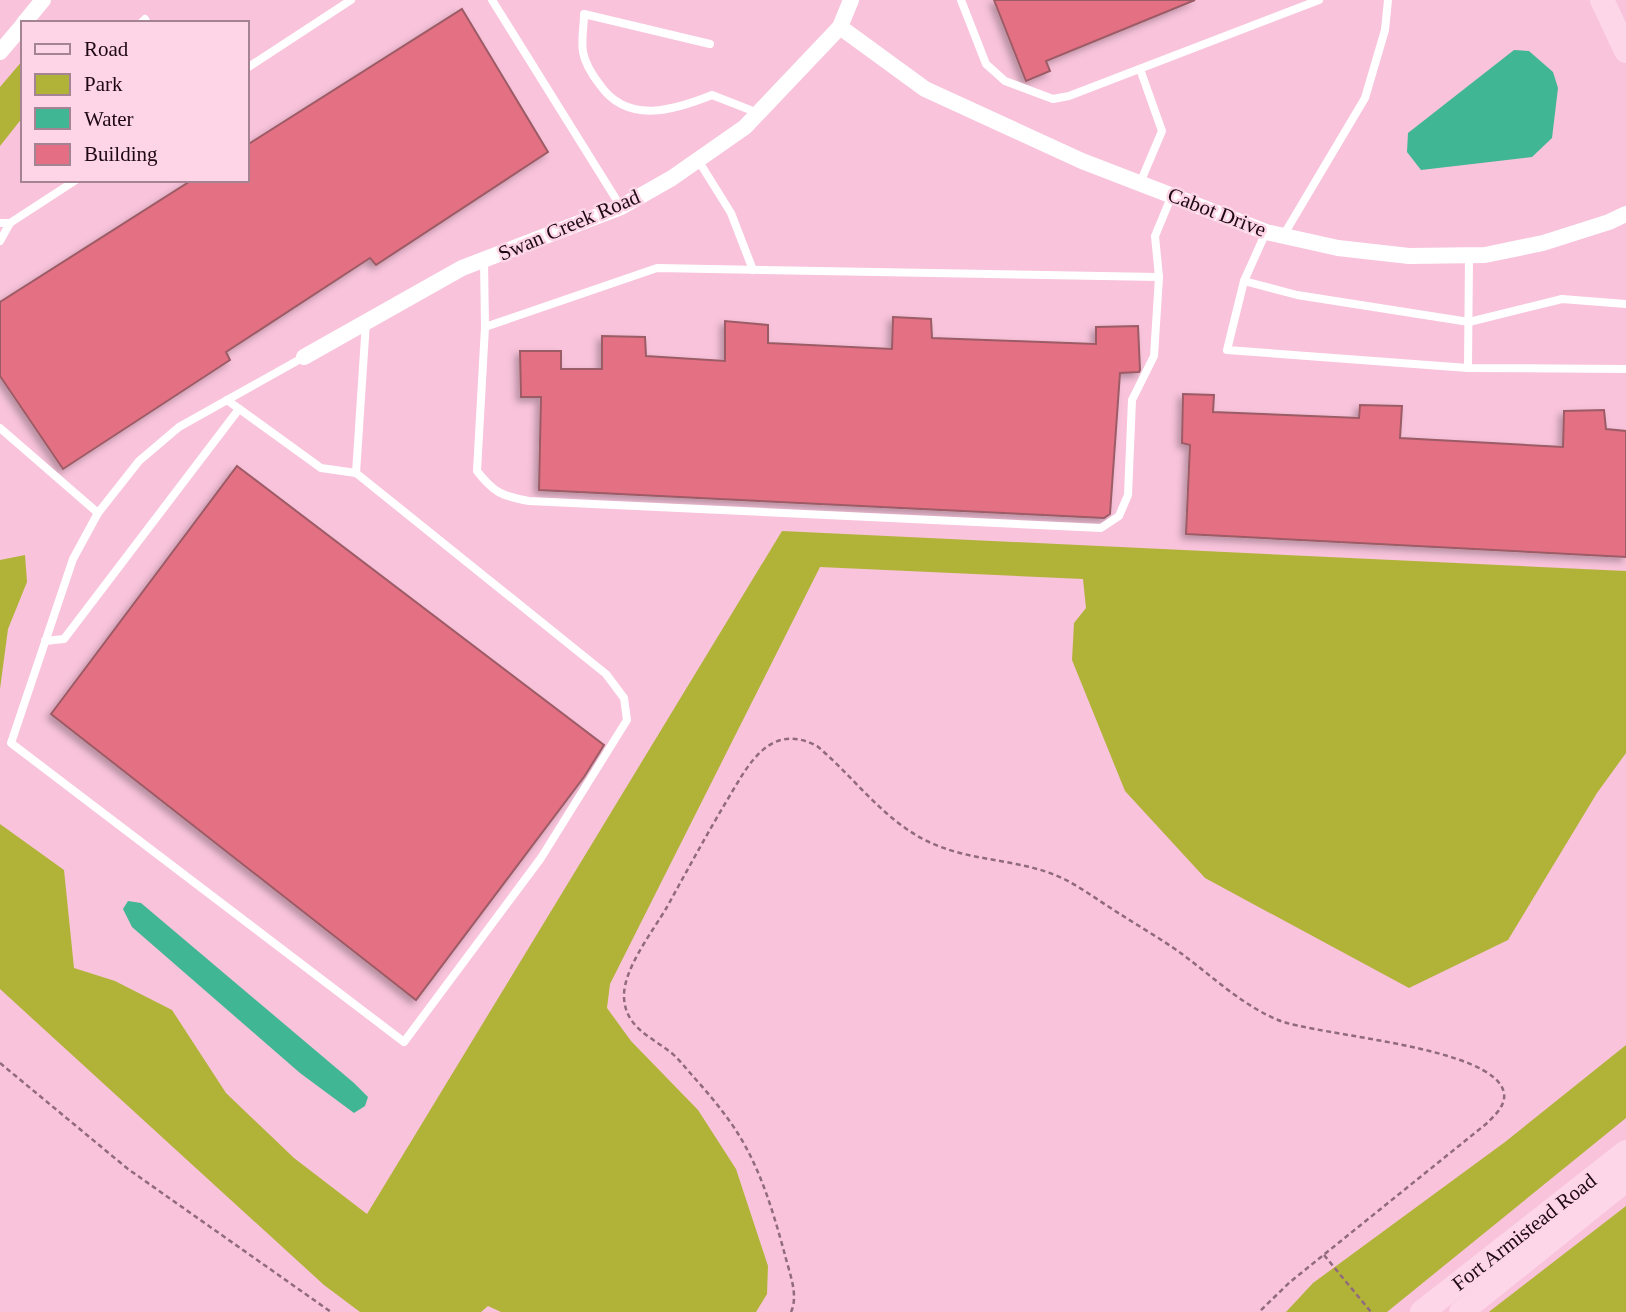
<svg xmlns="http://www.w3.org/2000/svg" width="1626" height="1312" font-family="Georgia,serif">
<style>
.green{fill:#b1b338}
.water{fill:#40b694}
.building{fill:#e46f84;stroke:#9c5c66;stroke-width:2;filter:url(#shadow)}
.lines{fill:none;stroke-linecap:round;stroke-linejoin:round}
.path{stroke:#916b7d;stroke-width:2.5;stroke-dasharray:5 3.5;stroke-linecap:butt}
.lane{stroke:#fff;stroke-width:8}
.street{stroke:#fff;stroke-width:16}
.primary{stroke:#fdd6e8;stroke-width:24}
.labels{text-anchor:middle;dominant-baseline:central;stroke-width:5;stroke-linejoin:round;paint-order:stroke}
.street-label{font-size:21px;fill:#1e0813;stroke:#fdd5e6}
</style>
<defs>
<filter id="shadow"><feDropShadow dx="-4" dy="4" stdDeviation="3.5" flood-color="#0004"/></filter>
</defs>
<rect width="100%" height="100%" fill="#f8c3db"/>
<g class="green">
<polygon points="23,60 23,117 0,146 0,87"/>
<polygon points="782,531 1626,571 1626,753 1597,793 1508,940 1409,988 1205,878 1125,791 1072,660 1074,623 1086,608 1083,579 820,567 610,984 607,1008 631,1041 698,1110 736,1169 768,1266 767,1294 756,1312 501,1312 488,1306 481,1312 360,1312 324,1285 0,989 0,824 64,870 74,968 115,981 172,1010 226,1093 294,1158 367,1214"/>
<polygon points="25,555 27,582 8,629 0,689 0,560"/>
<polygon points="1626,1045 1626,1118 1387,1312 1286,1312 1313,1283 1505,1142"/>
<polygon points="1626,1206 1626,1312 1489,1312 1490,1311"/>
</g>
<g class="water">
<polygon points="1514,50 1529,51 1553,72 1558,88 1552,138 1532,157 1421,170 1407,152 1408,133"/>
<polygon points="128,901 141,903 354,1083 368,1097 365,1106 354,1113 300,1073 132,927 123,909"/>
</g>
<g class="building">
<polygon points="994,0 1195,0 1046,61 1050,71 1026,81"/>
<polygon points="462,9 548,152 376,265 370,258 226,352 230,360 63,469 0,376 0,302 192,180 247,180 247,145"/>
<polygon points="893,317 931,319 932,338 1096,344 1096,327 1138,326 1140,370 1139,372 1120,373 1110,514 1104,518 539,490 541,397 521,397 520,351 561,351 561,369 602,369 602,336 645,337 646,356 725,361 725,321 768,325 768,343 892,349"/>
<polygon points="1183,394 1214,395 1213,412 1359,418 1360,405 1402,406 1400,438 1563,447 1564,411 1604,410 1606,429 1626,431 1626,557 1186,534 1190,445 1182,443"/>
<polygon points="237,466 604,745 584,777 416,1000 51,714"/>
</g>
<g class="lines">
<g class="path">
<polyline points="0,1063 128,1169 331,1312"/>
<polyline points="1324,1255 1371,1312"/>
<path d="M791 1312C799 1295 789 1272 785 1255 774 1215 762 1173 740 1137 727 1115 708 1093 691 1074 684 1066 677 1057 669 1051 649 1036 625 1026 624 997 623 969 653 931 667 907 690 865 713 823 738 782 757 750 779 726 817 746 854 777 884 821 929 842 973 863 1023 858 1066 880 1085 890 1102 903 1120 914 1140 927 1163 940 1182 954 1213 977 1242 1005 1278 1020 1317 1036 1495 1046 1504 1093 1506 1106 1494 1116 1486 1124L1290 1282 1259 1312"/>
</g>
<g class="lane">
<polyline points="492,0 621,207"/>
<polyline points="961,0 986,64 1005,81 1053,99 1069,96 1319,0"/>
<polyline points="141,23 145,19 147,23"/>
<path d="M710 44 584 14C584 26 581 40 583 52 585 63 593 76 600 85 628 125 675 110 712 95L758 113"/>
<polyline points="247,68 351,0"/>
<polyline points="698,160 731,213 753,270"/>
<polyline points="1140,183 1162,131 1140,69"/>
<polyline points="0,223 10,223 76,180"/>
<polyline points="1266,232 1244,281 1227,350 1468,368"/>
<polyline points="1283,236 1365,98 1385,30 1388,0"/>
<polyline points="0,241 10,223"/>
<polyline points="1469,255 1468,368 1626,369"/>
<path d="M484 260 485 327 477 471C494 493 502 496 529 501L1101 528 1119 516 1128 495 1132 400 1154 356 1159 277 1155 236 1172 195"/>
<polyline points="1244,281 1297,295 1469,322 1562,299 1626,304"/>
<polyline points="485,327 657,268 1159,277"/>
<polyline points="304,357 179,427 139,461 98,513 73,559 11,743 404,1042 541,858 627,720 624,698 606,674 356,473 366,322"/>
<polyline points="227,400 321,468 356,473"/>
<polyline points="0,428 98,513"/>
<polyline points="45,641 64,639 239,409"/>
</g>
<g class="street">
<polyline points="24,23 43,0"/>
<polyline points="840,27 925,89 1082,161 1266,232 1338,248 1409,256 1485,255 1543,243 1609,222 1626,214"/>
<polyline points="0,52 23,25"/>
<polyline points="304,357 462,268 621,207 672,178 745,127 840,27 851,0"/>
</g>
<g class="primary">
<polyline points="1602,0 1626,51"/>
<polyline points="1422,1312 1626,1152"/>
<polyline points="1461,1312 1626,1180"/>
</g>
</g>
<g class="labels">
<g class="street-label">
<text transform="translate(1217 212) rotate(21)">Cabot Drive</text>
<text transform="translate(569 225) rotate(-23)">Swan Creek Road</text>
<text transform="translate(1524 1232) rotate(-38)">Fort Armistead Road</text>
</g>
</g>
<rect x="21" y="21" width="228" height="161" fill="#fdd5e6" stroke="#a48392" stroke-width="2"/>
<rect x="35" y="44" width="35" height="10" fill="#fdd6e8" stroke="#a48392" stroke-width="2"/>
<text x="84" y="56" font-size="21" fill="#1e0813">Road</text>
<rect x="35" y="74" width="35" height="21" fill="#b1b338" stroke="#a48392" stroke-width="2"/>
<text x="84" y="91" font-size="21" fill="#1e0813">Park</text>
<rect x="35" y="108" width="35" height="21" fill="#40b694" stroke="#a48392" stroke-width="2"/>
<text x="84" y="126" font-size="21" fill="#1e0813">Water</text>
<rect x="35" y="144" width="35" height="21" fill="#e46f84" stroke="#a48392" stroke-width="2"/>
<text x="84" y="161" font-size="21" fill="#1e0813">Building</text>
</svg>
